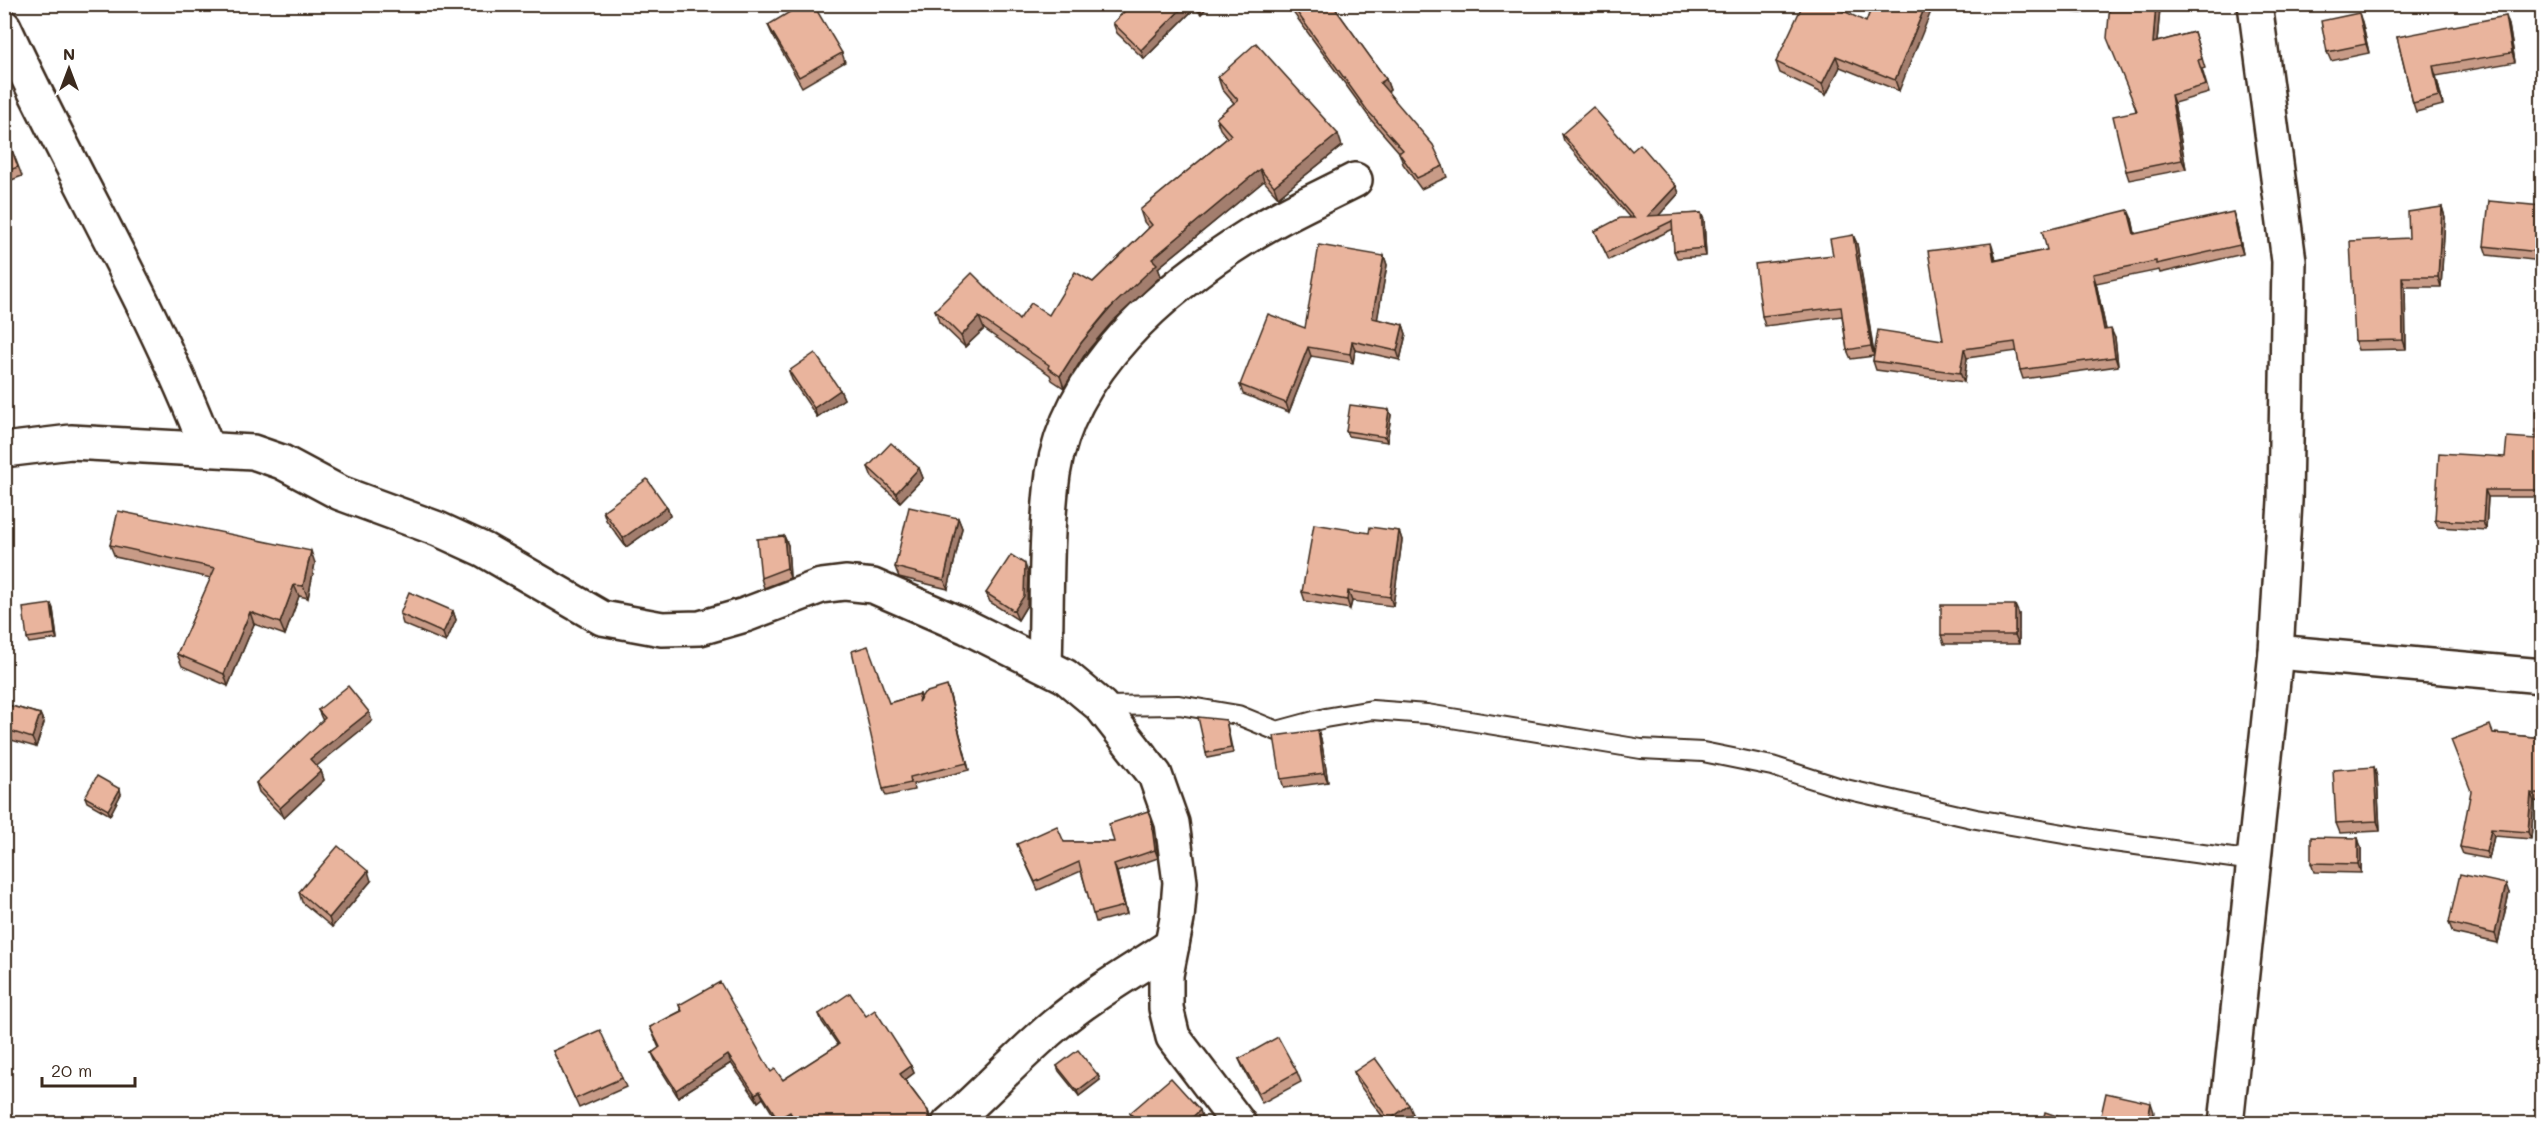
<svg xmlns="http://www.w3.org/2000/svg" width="2547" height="1128" font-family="Mali,sans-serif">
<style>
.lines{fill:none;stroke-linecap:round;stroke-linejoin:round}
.lane-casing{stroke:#3b2a1e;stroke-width:22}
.street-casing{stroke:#3b2a1e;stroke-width:38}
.secondary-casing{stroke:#3b2a1e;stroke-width:38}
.lane{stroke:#fff;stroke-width:18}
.street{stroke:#fff;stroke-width:33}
.secondary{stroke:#fff;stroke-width:33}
.wall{fill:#c89b87;stroke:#3b2a1e;stroke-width:1.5}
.shaded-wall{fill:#a37e6e;stroke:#3b2a1e;stroke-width:1.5}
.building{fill:#e9b49d;stroke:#3b2a1e;stroke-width:1.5}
</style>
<rect width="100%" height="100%" fill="#fff"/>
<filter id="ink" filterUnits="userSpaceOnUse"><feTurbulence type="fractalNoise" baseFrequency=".0167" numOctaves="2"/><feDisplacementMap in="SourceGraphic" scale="12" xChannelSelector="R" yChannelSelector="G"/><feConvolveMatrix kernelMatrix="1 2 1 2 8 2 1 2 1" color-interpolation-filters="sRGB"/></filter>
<g filter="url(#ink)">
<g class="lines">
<g class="lane-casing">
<polyline id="lane" points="1101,706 1179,705 1238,715 1277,731 1325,718 1372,710 1427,714 1641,749 1703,752 1772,766 1841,788 1976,819 2099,840 2254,861"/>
</g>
<g class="street-casing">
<g id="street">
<path d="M4 27C69 169 151 303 207 448"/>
<polyline points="4,450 71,442 253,452 282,462 340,493 438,529 484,550 602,618 662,629 700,628 745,615 821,586 845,583 873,586 967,627 1065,676 1101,706 1155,775 1172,823 1180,882 1177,919 1166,975 1166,1008 1173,1037 1239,1124"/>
<polyline points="2276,652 2542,676"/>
<path d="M1045 665C1047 604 1045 534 1053 474 1069 369 1165 288 1250 235 1283 214 1320 198 1355 180"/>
<path d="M949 1124C985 1093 1017 1057 1054 1026 1089 996 1133 971 1172 945"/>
</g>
</g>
<g class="secondary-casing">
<polyline id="secondary" points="2226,1124 2276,652 2285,501 2289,261 2255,4"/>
</g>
<use href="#lane" class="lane"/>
<use href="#street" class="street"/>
<use href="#secondary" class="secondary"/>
</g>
<g class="wall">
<polygon points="1132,4 1210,4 1201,14 1195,8 1144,59 1117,33 1113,23"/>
<polygon points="1287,4 1332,4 1386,79 1390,90 1388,92 1443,166 1447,177 1421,189 1403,164 1399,152 1372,121"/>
<polygon points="1873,4 1899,91 1840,67 1826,95 1780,73 1776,62 1866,22"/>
<polygon points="2039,4 2083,4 2082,13 2041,10"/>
<polygon points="2110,4 2158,4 2160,8 2157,42 2194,32 2205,68 2202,69 2209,93 2174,103 2186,169 2129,180 2126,171 2136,111"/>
<polygon points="2362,22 2369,53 2331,61 2327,52"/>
<polygon points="768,25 842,53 845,62 802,87 772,34"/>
<polygon points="2509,25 2515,62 2436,76 2443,105 2416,112 2413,103 2397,37"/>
<polygon points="1218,77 1342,146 1278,197 1264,181 1158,268 1161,276 1111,323 1085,354 1064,388 1052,380 1050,375 984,329 965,347 939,322 935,310 1019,320 1049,315 1093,282 1149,228 1144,222 1140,210 1227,138 1220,129 1216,118 1234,103 1222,89"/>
<polygon points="4,129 22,176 4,183"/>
<polygon points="1562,134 1632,151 1676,186 1679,193 1658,216 1701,213 1704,220 1706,256 1677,258 1674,251 1673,229 1609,260 1595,231 1630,218 1564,141"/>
<polygon points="2542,206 2542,261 2487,255 2484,246"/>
<polygon points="2442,207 2445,217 2441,287 2405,287 2406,349 2358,350 2355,341 2409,238"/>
<polygon points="2132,219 2135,234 2236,221 2243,254 2160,273 2159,270 2096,283 2106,330 2115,338 2118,366 2023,379 2020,370 2017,351 1967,358 1964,382 1876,370 1873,361 1874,356 1851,359 1847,350 1842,316 1765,326 1762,316 1833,255 1853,235 1857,244 1874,354 1943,340 1994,252 1996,260 2047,250"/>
<polygon points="1384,256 1387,265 1377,319 1403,325 1406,334 1400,360 1355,350 1353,363 1311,356 1289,412 1243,394 1240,385 1305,328"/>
<polygon points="789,371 840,390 844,399 817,417 792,380"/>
<polygon points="2542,408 2542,497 2488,497 2486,530 2438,527 2435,520 2505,457 2536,439"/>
<polygon points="1391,415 1387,442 1348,436 1346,431"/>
<polygon points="868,467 919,468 923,478 900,502 872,477"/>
<polygon points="667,507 670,516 626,547 606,520 603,511"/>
<polygon points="958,518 962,528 948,589 899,577 895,567"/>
<polygon points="1399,531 1402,540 1393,606 1352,601 1350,609 1305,601 1302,592 1369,533"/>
<polygon points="784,536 788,545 790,578 764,588 761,578"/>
<polygon points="110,545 315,563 308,598 299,596 285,635 254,624 228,686 182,666 177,654 211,578 115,557"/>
<polygon points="1028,573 1027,605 1018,620 990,602 986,593"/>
<polygon points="51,604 53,609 57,639 29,643 27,638"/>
<polygon points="453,611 456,620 446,642 403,624 400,614"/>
<polygon points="2019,614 2019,644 1944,644 1941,635"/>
<polygon points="949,692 969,770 913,784 914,790 886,796 883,789 889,703 920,694 921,697"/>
<polygon points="4,704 40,714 44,723 36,747 4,738"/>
<polygon points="318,710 372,721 316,766 321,771 324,780 284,818 259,792 256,783 323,721"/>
<polygon points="1226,720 1233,753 1207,758 1206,753"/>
<polygon points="1318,730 1321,739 1328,782 1284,788 1281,779"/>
<polygon points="2493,733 2542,738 2542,802 2534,801 2531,839 2494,836 2489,859 2463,854 2460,847"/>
<polygon points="2374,767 2377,777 2380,831 2340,833 2336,823"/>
<polygon points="121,794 110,815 87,802 85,797"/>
<polygon points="1148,811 1154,827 1158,858 1117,872 1127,914 1096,922 1081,871 1038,890 1017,844 1064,842 1114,842"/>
<polygon points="2358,838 2361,848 2361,873 2314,872 2311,863"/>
<polygon points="371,881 332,927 302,902 299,892"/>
<polygon points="2509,893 2498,943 2453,933 2449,923"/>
<polygon points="679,1005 783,1080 838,1045 822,1022 819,1014 866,1016 911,1066 914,1073 905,1080 928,1111 931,1119 931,1124 795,1124 793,1120 786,1124 779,1124 763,1098 758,1102 731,1063 678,1097 655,1060 652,1053 659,1048 650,1027 681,1011"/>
<polygon points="553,1051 622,1078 626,1087 579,1108"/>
<polygon points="1239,1059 1297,1072 1301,1082 1262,1103 1243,1068"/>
<polygon points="1057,1066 1098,1075 1100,1080 1079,1096 1059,1071"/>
<polygon points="1354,1072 1413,1114 1400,1124 1388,1124 1357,1082"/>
<polygon points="1130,1113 1203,1120 1199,1124 1135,1124"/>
</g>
<g class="shaded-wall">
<polygon points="1062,4 1072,4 1064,11"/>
<polygon points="1186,4 1194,4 1195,8 1144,59 1141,50"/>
<polygon points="1197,4 1210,4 1201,14"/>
<polygon points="1926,4 1934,4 1899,91 1895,80"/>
<polygon points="2079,4 2083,4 2082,13"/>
<polygon points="2156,4 2158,4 2160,8 2156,52 2153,43"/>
<polygon points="2359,13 2362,22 2369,53 2366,44"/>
<polygon points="2506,16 2509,25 2515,62 2512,53"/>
<polygon points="1836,56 1840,67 1826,95 1822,84"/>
<polygon points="2433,66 2436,76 2443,105 2439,96"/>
<polygon points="1386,79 1390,90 1384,94 1380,83"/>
<polygon points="2171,95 2174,103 2186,169 2182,160"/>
<polygon points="1338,134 1342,146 1278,197 1274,186"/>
<polygon points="1260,169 1264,181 1158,268 1161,276 1111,323 1085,354 1064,388 1060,376 1081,343 1152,259"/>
<polygon points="1676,186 1679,193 1651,224 1648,216"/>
<polygon points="2442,207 2445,217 2441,287 2438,277"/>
<polygon points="2128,210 2132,219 2137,243 2134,234"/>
<polygon points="2233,212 2236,221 2243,254 2240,245"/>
<polygon points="1701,213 1704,220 1706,256 1704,248"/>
<polygon points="2542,218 2542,261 2539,252"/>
<polygon points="1853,235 1857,244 1874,356 1871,346"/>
<polygon points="1991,243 1994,252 1997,270 1994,261"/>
<polygon points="1384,256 1387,265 1376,327 1372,318"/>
<polygon points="2093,274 2096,283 2108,339 2104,330"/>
<polygon points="2402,277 2405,287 2406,349 2403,340"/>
<polygon points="979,317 984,329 965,347 961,336"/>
<polygon points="1403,325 1406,334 1400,360 1397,351"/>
<polygon points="2111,329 2115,338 2118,366 2115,357"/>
<polygon points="1352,341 1355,350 1353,363 1350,354"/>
<polygon points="1308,347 1311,356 1289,412 1286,403"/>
<polygon points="1964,349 1967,358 1964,382 1960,373"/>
<polygon points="840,390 844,399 817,417 814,408"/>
<polygon points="1389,410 1391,415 1387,442 1385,437"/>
<polygon points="919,468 923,478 900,502 896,493"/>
<polygon points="2485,490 2488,497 2486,530 2483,522"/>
<polygon points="667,507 670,516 626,547 623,538"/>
<polygon points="958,518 962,528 948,589 944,580"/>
<polygon points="1399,531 1402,540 1393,606 1390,597"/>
<polygon points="784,536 788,545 790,578 787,568"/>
<polygon points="311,551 315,563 308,598 303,586"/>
<polygon points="1025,564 1028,573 1027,605 1018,620 1014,611"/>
<polygon points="294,585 299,596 285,635 280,623"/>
<polygon points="1348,591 1352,601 1350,609 1347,600"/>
<polygon points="51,604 53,609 57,639 55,634"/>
<polygon points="2015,605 2019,614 2019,644 2015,635"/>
<polygon points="453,611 456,620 446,642 443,633"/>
<polygon points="250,612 254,624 228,686 224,674"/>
<polygon points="947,686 949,692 969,770 967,763"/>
<polygon points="369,712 372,721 313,769 310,759"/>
<polygon points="40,714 44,723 36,747 32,738"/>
<polygon points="1318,730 1321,739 1328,782 1324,773"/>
<polygon points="2374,767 2377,777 2380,831 2377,821"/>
<polygon points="321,771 324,780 284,818 280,808"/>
<polygon points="120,789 121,794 110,815 108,810"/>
<polygon points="2531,793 2534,801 2531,839 2528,832"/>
<polygon points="1151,819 1154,827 1158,858 1155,850"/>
<polygon points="2491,829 2494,836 2489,859 2486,852"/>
<polygon points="2358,838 2361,848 2361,873 2358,864"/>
<polygon points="1114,864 1117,872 1127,914 1124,906"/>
<polygon points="368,871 371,881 332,927 329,918"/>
<polygon points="2506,884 2509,893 2498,943 2495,934"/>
<polygon points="728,1055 731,1063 678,1097 676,1090"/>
<polygon points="911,1066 914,1073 903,1081 900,1074"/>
<polygon points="1098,1075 1100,1080 1079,1096 1077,1091"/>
<polygon points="760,1091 763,1098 758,1102 755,1094"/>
<polygon points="2151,1103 2154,1112 2152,1124 2147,1124"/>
<polygon points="1409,1105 1413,1114 1400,1124 1390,1124 1389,1120"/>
<polygon points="1200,1110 1203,1120 1199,1124 1185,1124"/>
<polygon points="928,1111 931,1119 931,1124 925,1124"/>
<polygon points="790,1112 793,1120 786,1124 780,1124 778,1119"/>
</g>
<g class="building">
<polygon points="803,4 813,4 842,53 799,77 768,25"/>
<polygon points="1132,4 1186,4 1141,50 1113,23"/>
<polygon points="1291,4 1332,4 1386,79 1380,83 1433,145 1443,166 1417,178 1399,153 1403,150 1367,110"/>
<polygon points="1803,4 1830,4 1866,22 1873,4 1926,4 1895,80 1836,56 1822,84 1776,62"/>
<polygon points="2110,4 2156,4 2153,43 2194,32 2202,59 2198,60 2206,85 2171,95 2182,160 2126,171 2113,116 2137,111 2107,38"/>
<polygon points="2359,13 2366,44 2327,52 2321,21"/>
<polygon points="2506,16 2512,53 2433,66 2439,96 2413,103 2397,37"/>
<polygon points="1256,43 1338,134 1274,186 1260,169 1152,259 1157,264 1107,311 1081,343 1060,376 1048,368 1049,365 979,317 961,336 935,310 972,273 1019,320 1031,303 1049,315 1075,272 1093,282 1152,225 1140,210 1231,135 1216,118 1238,100 1218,77"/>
<polygon points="1593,107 1632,151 1640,144 1676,186 1648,216 1701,213 1704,248 1674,251 1672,221 1606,253 1595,231 1620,218 1634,218 1562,134"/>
<polygon points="4,129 18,167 4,172"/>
<polygon points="2489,201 2542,206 2542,218 2539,252 2484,246"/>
<polygon points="2442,207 2438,277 2402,277 2403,340 2355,341 2350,241 2409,238 2408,212"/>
<polygon points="2128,210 2134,234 2233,212 2240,245 2156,264 2156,261 2093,274 2104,330 2111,329 2115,357 2020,370 2015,342 1964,349 1960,373 1873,361 1878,330 1943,340 1928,251 1991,243 1994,261 2047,250 2042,231"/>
<polygon points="1853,235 1871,346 1847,350 1841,307 1762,316 1755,264 1833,255 1830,239"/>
<polygon points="1319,245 1384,256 1372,318 1403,325 1397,351 1352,341 1350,354 1308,347 1286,403 1240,385 1268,314 1305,328"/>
<polygon points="815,353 840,390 814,408 789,371"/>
<polygon points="1350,405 1389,410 1385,437 1346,431"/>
<polygon points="2536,408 2542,408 2542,490 2485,490 2483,522 2435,520 2439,453 2505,457 2507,437 2536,439"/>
<polygon points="891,443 919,468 896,493 868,467"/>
<polygon points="647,479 667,507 623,538 603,511"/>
<polygon points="909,507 958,518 944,580 895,567"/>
<polygon points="118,511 311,551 303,586 294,585 280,623 250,612 224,674 177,654 215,568 110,545"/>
<polygon points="1314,524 1369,533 1370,527 1399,531 1390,597 1348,591 1347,600 1302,592"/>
<polygon points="784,536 787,568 761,578 757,539"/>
<polygon points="1011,555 1025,564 1024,596 1014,611 986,593"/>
<polygon points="409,592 453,611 443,633 400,614"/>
<polygon points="51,604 55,634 27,638 23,608"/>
<rect x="1941" y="605" width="74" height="30"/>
<polygon points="868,646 889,703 920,694 918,702 924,693 947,686 967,763 910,777 911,783 883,789 852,651"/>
<polygon points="348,686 369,712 310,759 321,771 280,808 256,783 325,718 318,710"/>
<polygon points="4,704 40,714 32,738 4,729"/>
<polygon points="1198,717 1226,720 1231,748 1206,753"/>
<polygon points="2490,725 2493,733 2542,738 2542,795 2531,793 2528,832 2491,829 2486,852 2460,847 2471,791 2451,740"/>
<polygon points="1318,730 1324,773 1281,779 1274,736"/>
<polygon points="2374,767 2377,821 2336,823 2333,770"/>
<polygon points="97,776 120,789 108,810 85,797"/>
<polygon points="1148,811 1151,819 1155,850 1114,864 1124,906 1093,914 1079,862 1035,882 1017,844 1057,826 1064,842 1114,842 1109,824"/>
<polygon points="2311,837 2358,838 2358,864 2311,863"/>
<polygon points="338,846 368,871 329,918 299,892"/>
<polygon points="2460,874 2506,884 2495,934 2449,923"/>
<polygon points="720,982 771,1072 775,1069 783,1080 839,1044 819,1014 850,993 866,1016 875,1010 911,1066 900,1074 928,1111 928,1121 925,1124 797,1124 790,1112 778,1119 760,1091 755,1094 728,1055 676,1090 652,1053 660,1047 650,1027 682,1011 679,1005"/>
<polygon points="600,1030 622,1078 575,1099 553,1051"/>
<polygon points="1278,1037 1297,1072 1259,1093 1239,1059"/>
<polygon points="1078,1050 1098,1075 1077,1091 1057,1066"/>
<polygon points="1375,1058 1409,1105 1389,1120 1354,1072"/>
<polygon points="1171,1078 1200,1110 1185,1124 1140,1124 1130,1113"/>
<polygon points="2106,1093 2151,1103 2147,1124 2099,1124"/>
<polygon points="2045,1112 2080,1124 2042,1124"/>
</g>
</g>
<rect width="2547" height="1128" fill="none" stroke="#fff" stroke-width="24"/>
<rect x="12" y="12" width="2523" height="1104" fill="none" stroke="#3b2a1e" stroke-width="2" filter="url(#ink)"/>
<g transform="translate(69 69)" stroke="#ffffff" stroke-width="4.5" paint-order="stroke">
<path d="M0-4.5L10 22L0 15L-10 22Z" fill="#3b2a1e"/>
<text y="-9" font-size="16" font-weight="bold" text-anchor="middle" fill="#3b2a1e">N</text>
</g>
<path d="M42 1077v9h93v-9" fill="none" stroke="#3b2a1e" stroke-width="3"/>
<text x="51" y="1077" font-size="18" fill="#3b2a1e" stroke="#ffffff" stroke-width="4.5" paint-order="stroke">20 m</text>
</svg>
